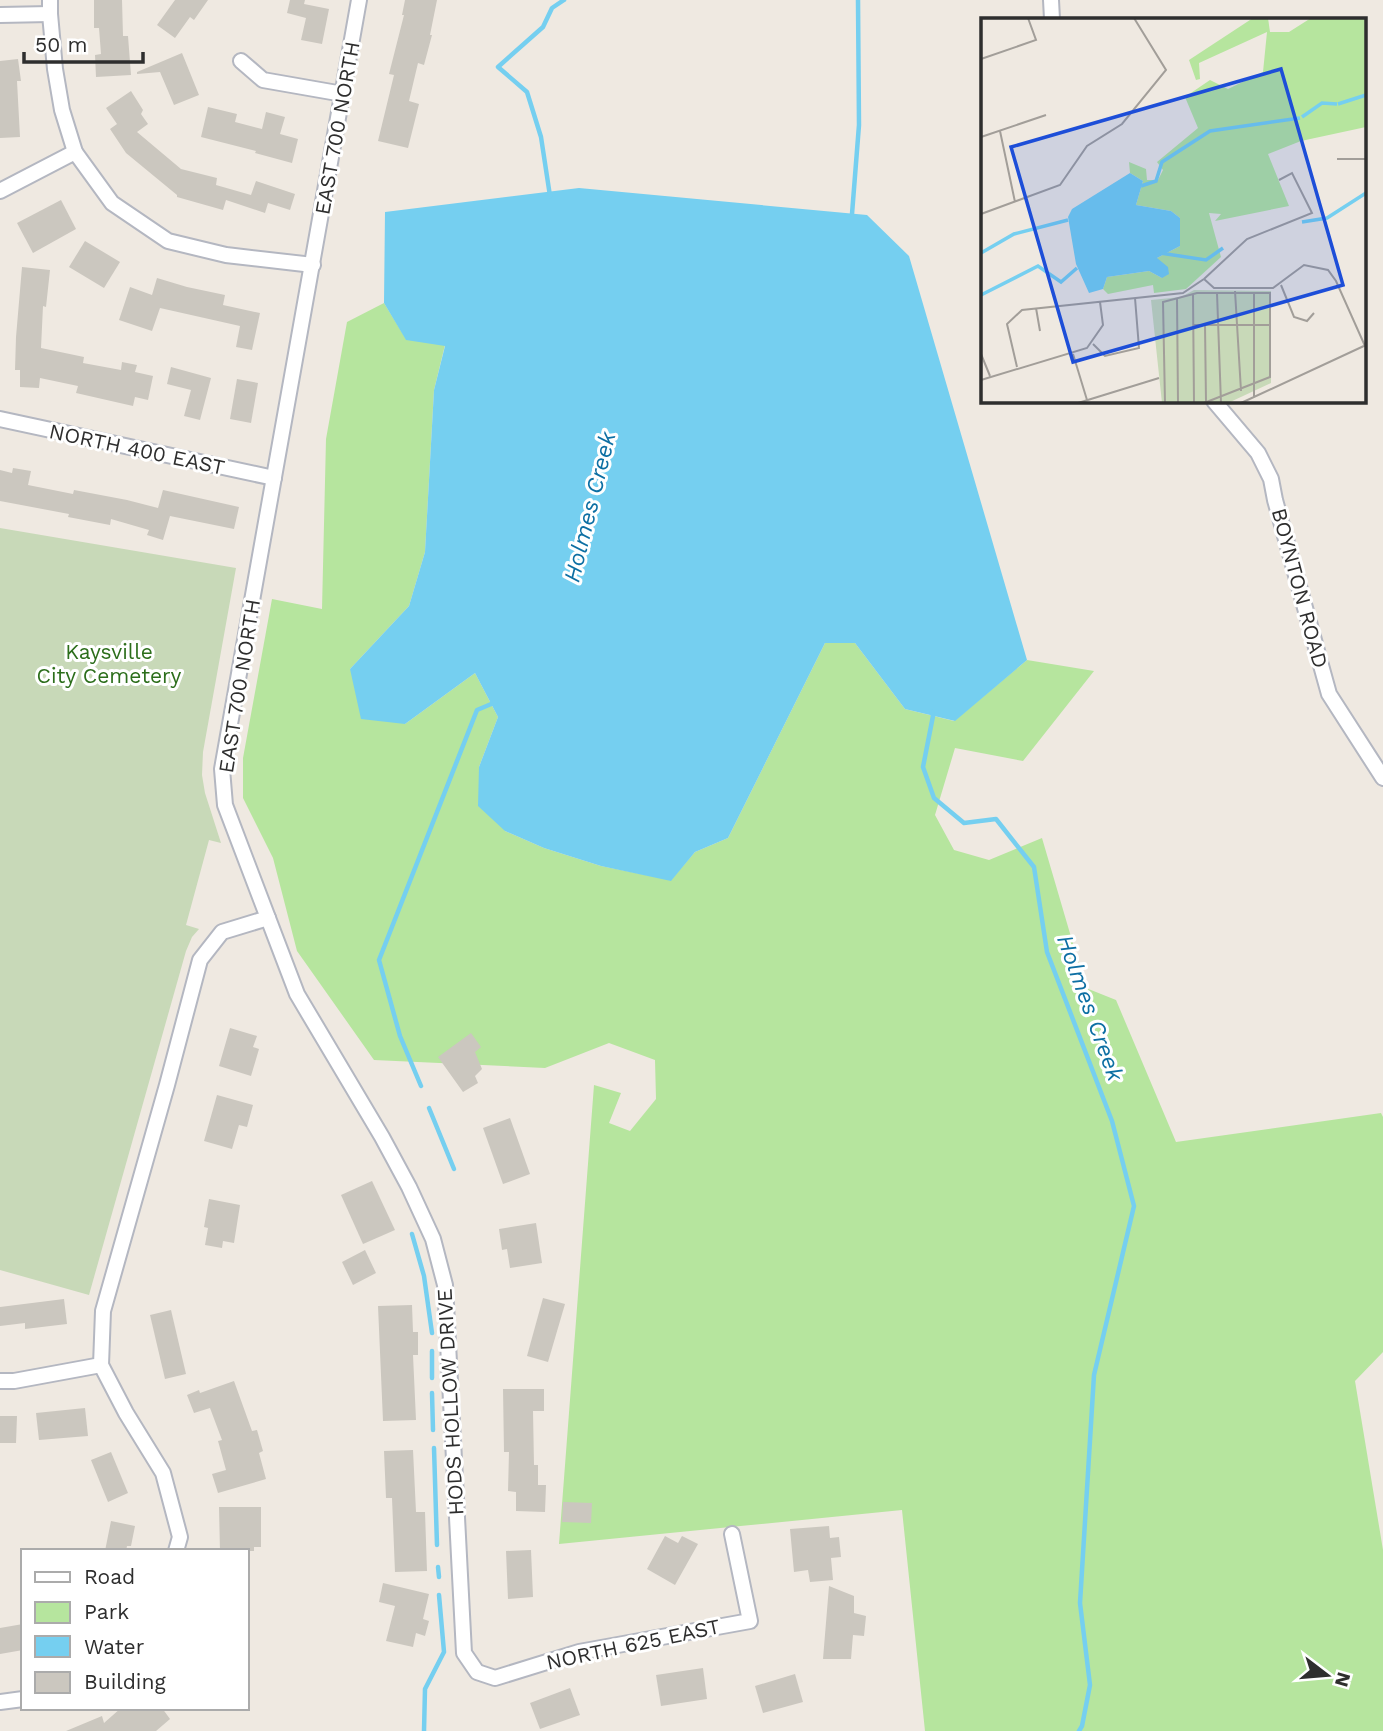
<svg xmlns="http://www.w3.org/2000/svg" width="1383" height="1731" font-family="'Work Sans',sans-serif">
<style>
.green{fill:#b6e59e}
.cemetery{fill:#c8d9b8}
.water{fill:#75cff0}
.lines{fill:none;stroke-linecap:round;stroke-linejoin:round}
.stream{stroke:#75cff0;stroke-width:4.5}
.building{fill:#cbc7bf}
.street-casing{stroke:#b4b7c1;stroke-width:18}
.street{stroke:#fff;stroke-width:14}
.labels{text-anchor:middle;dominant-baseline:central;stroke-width:6;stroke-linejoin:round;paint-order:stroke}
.street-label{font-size:21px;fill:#2e2e2e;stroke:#fff}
.park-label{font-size:21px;fill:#2c6e1b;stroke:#fff}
.water-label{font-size:23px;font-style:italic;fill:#0d6fa3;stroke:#fff}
.inset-river{fill:none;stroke:#75cff0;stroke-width:3.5}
.inset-road{fill:none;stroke:#a29e99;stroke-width:2}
.view{fill:#1d4ed8;fill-opacity:0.15;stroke:#1d4ed8;stroke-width:3.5}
.inset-edge{fill:none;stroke:#2e2e2e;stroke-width:3.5}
</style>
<rect width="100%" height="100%" fill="#efe9e1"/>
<polygon class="green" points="384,303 406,339 445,345 434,390 425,552 409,606 350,669 405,724 475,673 498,717 479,767 505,831 544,848 601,866 671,880 695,852 728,838 825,643 855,643 905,709 954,721 1027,660 1094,671 1023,761 955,748 935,815 954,850 989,860 1042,838 1086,988 1116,1000 1176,1142 1381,1113 1383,1117 1383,1352 1355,1381 1383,1550 1383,1731 925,1731 902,1510 559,1544 594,1085 621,1093 609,1123 630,1131 656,1099 655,1060 609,1043 545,1068 374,1060 297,951 273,858 243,798 243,758 272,599 322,609 326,439 347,322"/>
<polygon class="cemetery" points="0,528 236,568 203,752 202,775 205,793 221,843 209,840 186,925 199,929 192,937 186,951 89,1295 0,1270"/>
<polygon class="water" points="579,188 867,215 909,256 1027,660 955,721 905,709 855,643 825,643 728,838 695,852 671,881 601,866 544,848 505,831 478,806 479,767 498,717 475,673 405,724 361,719 350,669 409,606 425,552 434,390 445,346 406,340 384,303 385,212"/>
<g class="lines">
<g class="stream">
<polyline points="550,196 541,137 527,92 498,67 543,27 552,8 564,0"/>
<polyline points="852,214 859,125 858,0"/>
<polyline points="932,712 933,716 923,767 934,798 964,823 996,819 1034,867 1047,952 1112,1121 1134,1206 1094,1375 1080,1603 1090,1685 1082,1726 1079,1731"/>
<polyline points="421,1086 400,1036 379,960 477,710 496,702"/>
<polyline points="429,1108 454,1169"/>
<polyline points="412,1234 424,1276 432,1333"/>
<polyline points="432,1378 432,1351"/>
<polyline points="432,1393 433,1430"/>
<polyline points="434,1448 437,1545"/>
<polyline points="438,1567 439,1577"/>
<polyline points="424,1731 425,1689 444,1652 439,1595"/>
</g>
</g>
<g class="building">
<polygon points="94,0 122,0 123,36 128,36 131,75 96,77 95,55 101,54 99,28 94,28"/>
<polygon points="175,0 208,0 194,20 190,17 175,38 157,25"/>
<polygon points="290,0 305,0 304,4 329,9 322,44 301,40 306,18 287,13"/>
<polygon points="405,0 437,0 430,35 432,35 424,65 418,63 409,101 419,104 408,148 378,141 394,75 389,74 404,15 402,15"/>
<polygon points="182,53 199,95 174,105 160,72 137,74 137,72"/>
<polygon points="18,59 21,81 17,81 20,137 0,138 0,61"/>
<polygon points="131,91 143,110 141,114 148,124 137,132 181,169 217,178 216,185 251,195 256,181 295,194 290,210 268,203 265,213 226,200 223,210 177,197 177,195 126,153 110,129 117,124 106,108"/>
<polygon points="208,107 237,114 235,122 262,129 266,112 285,117 280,134 298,139 292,163 255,153 256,151 201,137"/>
<polygon points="61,200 76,229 33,253 17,223"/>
<polygon points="85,241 120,262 104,288 69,267"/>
<polygon points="22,267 50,270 46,307 43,306 41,348 84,357 83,363 121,370 122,362 137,365 135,372 153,376 148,400 135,397 133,406 76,393 78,386 40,378 39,388 20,387 20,370 15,370 16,337"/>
<polygon points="157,278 187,287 225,295 223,305 260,313 252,350 236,347 240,326 160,308 152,331 119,320 130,287 152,295"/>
<polygon points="171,367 211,378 200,420 184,416 191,390 167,384"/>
<polygon points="237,379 258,383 251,423 230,419"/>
<polygon points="13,468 31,471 28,485 73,494 74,490 127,500 158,508 163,490 239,507 234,529 170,516 163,540 147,535 149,530 111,519 110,525 68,517 69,514 0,501 0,470 12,473"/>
<polygon points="230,1028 257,1036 253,1047 259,1049 251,1076 219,1066"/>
<polygon points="471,1033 481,1047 475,1052 482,1069 475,1076 478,1083 463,1092 438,1057"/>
<polygon points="217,1095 253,1105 247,1127 239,1125 232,1149 204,1141"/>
<polygon points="510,1118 530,1174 503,1184 483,1128"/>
<polygon points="372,1181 395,1230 363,1244 341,1195"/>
<polygon points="209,1199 240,1205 234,1243 223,1241 222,1248 205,1245 208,1228 204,1227"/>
<polygon points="536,1223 542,1263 510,1268 507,1249 502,1250 499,1229"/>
<polygon points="365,1250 376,1273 353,1285 342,1262"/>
<polygon points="543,1298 565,1304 548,1362 527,1356"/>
<polygon points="64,1299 67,1324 25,1329 25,1323 0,1326 0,1307"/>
<polygon points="412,1305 413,1332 418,1332 418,1355 413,1355 416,1420 383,1421 378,1306"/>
<polygon points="171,1310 186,1374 165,1379 150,1315"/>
<polygon points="234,1381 252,1431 257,1430 263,1451 259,1453 266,1479 218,1493 212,1474 226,1470 218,1441 222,1440 210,1408 194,1413 187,1395 199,1390 200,1393"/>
<polygon points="503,1389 544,1389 544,1411 533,1411 534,1465 538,1465 538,1485 546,1485 545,1512 516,1511 516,1492 508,1491 509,1452 504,1452"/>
<polygon points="85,1408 88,1436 39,1440 36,1413"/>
<polygon points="0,1416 17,1416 16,1443 0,1443"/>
<polygon points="413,1450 416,1512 425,1512 427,1571 395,1572 392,1498 386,1498 384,1451"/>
<polygon points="111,1452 128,1493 108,1502 91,1460"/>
<polygon points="563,1502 592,1503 591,1523 562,1522"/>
<polygon points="219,1507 261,1507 261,1547 254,1547 254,1551 220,1551"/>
<polygon points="111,1521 135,1526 131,1546 127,1546 126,1551 105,1551"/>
<polygon points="829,1526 830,1538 839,1537 841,1557 831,1558 833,1580 810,1582 808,1570 794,1572 790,1529"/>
<polygon points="665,1536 678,1543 682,1536 698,1544 675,1585 647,1569"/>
<polygon points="531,1550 533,1597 508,1599 506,1551"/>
<polygon points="383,1583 429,1594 423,1619 429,1621 425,1636 416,1633 413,1647 386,1641 395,1606 379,1602"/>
<polygon points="829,1586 854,1596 854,1613 866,1616 864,1636 853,1635 851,1659 823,1659"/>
<polygon points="23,1624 23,1650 0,1654 0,1628"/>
<polygon points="703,1668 707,1699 661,1706 656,1675"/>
<polygon points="795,1674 803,1702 763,1713 755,1686"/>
<polygon points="570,1688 580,1715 540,1729 530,1703"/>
<polygon points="121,1708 162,1708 170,1719 156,1731 66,1731 102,1716 104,1723"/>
</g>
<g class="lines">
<g class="street-casing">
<g id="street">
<polyline points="50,0 50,14 55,69 62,110 75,152 112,203 168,241 226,255 313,265"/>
<polyline points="1051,0 1052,19"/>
<polyline points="0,15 50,14"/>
<polyline points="241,61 263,80 343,94"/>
<polyline points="0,191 75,152"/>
<polyline points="1214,401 1258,453 1271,479 1275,500 1329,694 1383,778"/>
<polyline points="0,419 274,478"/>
<polyline points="268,918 297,994 382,1137 409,1187 433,1239 445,1285 464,1653 477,1672 495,1678 579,1652 750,1621 732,1534"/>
<polyline points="0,1381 14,1381 101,1365"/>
<polyline points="176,1551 180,1537 163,1473 126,1413 101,1365 103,1311 167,1085 200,960 222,932 268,918 225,805 222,769 359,0"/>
<polyline points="0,1702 23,1699"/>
</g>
</g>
<use href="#street" class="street"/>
</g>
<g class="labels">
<g class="street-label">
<text transform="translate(337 128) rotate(-80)">EAST 700 NORTH</text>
<text transform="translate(137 449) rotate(12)">NORTH 400 EAST</text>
<text transform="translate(1300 588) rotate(75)">BOYNTON ROAD</text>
<text transform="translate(239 686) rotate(-81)">EAST 700 NORTH</text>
<text transform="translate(450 1402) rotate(-93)">HODS HOLLOW DRIVE</text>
<text transform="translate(633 1644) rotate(-12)">NORTH 625 EAST</text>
</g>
<g class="park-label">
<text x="109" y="651">Kaysville<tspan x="109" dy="24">City Cemetery</tspan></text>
</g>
<g class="water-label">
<text transform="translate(590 507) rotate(-76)">Holmes Creek</text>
<text transform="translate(1090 1008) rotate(70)">Holmes Creek</text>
</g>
</g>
<g transform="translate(981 18)">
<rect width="385" height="385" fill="#efe9e1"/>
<path d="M272 0H287L289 14H308L330 0H385V109L320 123 287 136 308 188 234 203 240 196 228 195 240 239 205 271 173 275 172 267 127 276 122 271 126 259 168 253 181 260 176 240 199 228V200L190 193 155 187 162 163 149 155 148 144 165 151 166 162H177L182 152 176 144 217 110 204 79 229 62 247 71 282 54 286 14 218 45 219 61 215 62 208 42Z" fill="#b6e59e"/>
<path d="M213 272 290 273V365L247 385H181L170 282 200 279Z" fill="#c8d9b8"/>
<path d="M149 155 162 163 155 187 190 193 199 200V228L176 240 187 249 188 256 181 260 168 253 126 259 122 271 108 275 95 246 87 199 91 191Z" fill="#75cff0"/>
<path class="inset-river" d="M357 86 385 77M321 99 341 85 356 86M160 168 175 163 181 144 229 113 319 100M321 204 346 200 385 175M0 235 33 216 87 202M179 235 225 242 242 230M0 277 57 248 80 264 96 250"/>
<path class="inset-road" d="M0 41 55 22 47 0M19 113 34 184M0 119 65 97M356 141H385M0 196 79 167 106 128 141 106 185 52 153 0M223 261 266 221 331 195 311 155 298 162M300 267 313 299 326 303 333 295M254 273 260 373M236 275 240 385M212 277 213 385M196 280 197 385M55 290 59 313M213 307H289M224 307 225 384M112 326 124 338 158 330 154 280M0 336 9 358M92 336 106 382M36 349 26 306 41 292 202 275 223 261 233 270H292L323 247 347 252 355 263 384 328M0 362 106 330 122 307 119 284M273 379V275M97 385 178 360M184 385 182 284 216 275H289V359L223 385M260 385 385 327"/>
<path class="view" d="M300 51 362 267 92 344 30 129Z"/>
<rect width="385" height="385" class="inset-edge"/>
</g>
<rect x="21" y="1549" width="228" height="161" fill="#ffffff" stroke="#ababab" stroke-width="2"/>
<rect x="35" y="1572" width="35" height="10" fill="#ffffff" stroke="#ababab" stroke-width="2"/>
<text x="84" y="1584" font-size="21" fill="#2e2e2e">Road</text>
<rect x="35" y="1602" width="35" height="21" fill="#b6e59e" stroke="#ababab" stroke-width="2"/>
<text x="84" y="1619" font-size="21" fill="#2e2e2e">Park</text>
<rect x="35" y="1636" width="35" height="21" fill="#75cff0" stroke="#ababab" stroke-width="2"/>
<text x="84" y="1654" font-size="21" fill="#2e2e2e">Water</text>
<rect x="35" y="1672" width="35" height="21" fill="#cbc7bf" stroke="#ababab" stroke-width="2"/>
<text x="84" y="1689" font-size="21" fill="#2e2e2e">Building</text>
<g transform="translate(1327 1675) rotate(106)" stroke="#ffffff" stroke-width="5" paint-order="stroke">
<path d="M0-5L12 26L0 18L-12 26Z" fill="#2e2e2e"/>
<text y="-10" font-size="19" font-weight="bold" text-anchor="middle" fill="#2e2e2e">N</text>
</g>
<path d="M24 52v10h119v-10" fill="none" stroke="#2e2e2e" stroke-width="3.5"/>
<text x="35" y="52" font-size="21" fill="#2e2e2e" stroke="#ffffff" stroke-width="5" paint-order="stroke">50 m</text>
</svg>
